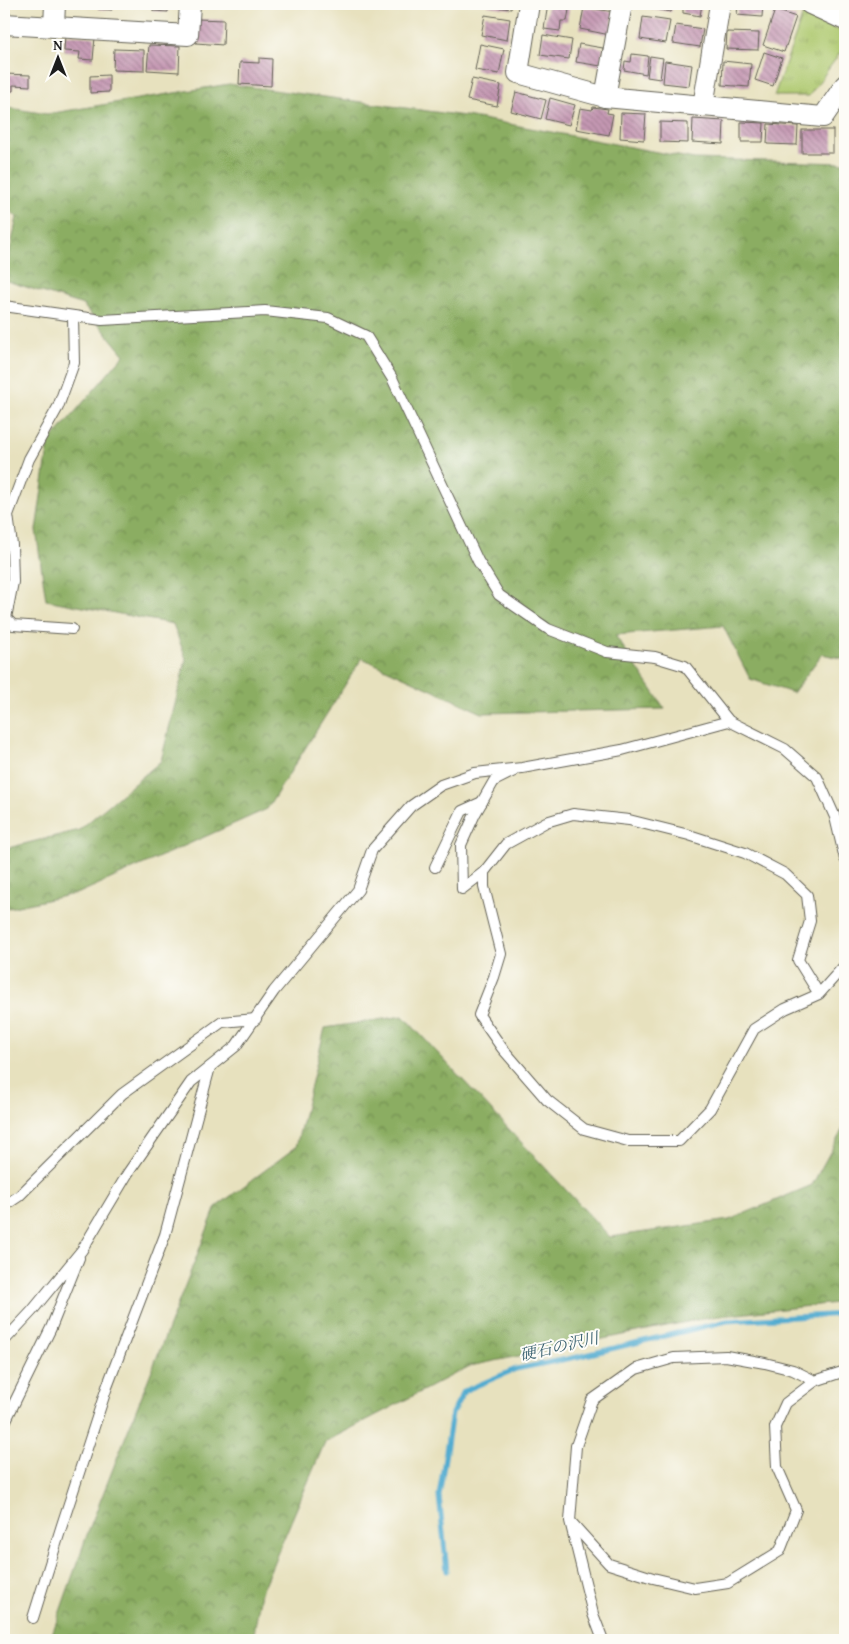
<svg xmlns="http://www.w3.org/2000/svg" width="849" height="1644" font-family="'Gentium Book Plus','Noto Serif JP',serif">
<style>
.forest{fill:url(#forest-crowns);stroke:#54643f}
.park{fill:url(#park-tufts);stroke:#667246}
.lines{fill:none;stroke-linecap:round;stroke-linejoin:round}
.stream{stroke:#52acd0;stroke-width:5}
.building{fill:url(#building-back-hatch)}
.service-casing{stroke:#636155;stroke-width:12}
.minor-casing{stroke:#636155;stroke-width:22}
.service{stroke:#fff;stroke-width:10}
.minor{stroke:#fff;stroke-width:20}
.labels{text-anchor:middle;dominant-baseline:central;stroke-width:4;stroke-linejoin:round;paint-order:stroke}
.water-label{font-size:16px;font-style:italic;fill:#345d6d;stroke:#fdfcf7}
</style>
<defs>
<pattern id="forest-crowns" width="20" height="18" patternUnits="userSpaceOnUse" patternTransform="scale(1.25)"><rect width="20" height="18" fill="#8bad62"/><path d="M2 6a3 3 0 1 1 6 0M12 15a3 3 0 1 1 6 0" fill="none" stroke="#718c50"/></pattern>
<pattern id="park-tufts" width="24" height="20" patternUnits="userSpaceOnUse" patternTransform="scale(1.25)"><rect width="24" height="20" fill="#afc96f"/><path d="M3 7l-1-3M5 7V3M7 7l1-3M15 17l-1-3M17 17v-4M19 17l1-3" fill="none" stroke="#96ac60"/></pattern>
<pattern id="building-back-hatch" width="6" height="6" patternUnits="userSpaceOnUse" patternTransform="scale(1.25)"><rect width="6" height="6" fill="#c598b3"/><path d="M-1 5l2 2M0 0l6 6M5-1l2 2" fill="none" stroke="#9f7b91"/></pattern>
</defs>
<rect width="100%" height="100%" fill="#fdfcf7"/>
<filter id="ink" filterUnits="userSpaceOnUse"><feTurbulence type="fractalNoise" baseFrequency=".02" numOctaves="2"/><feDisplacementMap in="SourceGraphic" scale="10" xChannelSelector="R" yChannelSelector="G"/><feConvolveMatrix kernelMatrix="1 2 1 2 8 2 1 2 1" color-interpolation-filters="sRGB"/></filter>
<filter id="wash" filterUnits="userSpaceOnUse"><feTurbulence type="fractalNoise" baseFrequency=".0096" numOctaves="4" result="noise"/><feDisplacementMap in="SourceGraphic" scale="20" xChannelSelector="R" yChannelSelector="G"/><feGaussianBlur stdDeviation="1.12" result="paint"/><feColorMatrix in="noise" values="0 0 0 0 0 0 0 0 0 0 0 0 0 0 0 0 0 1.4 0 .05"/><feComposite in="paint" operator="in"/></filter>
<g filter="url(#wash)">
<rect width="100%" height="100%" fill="#e7e1be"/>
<g class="forest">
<polygon points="229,84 472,117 694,159 845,163 845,659 822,654 793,693 750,679 723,626 615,635 665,709 482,713 362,658 267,809 79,893 4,909 4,847 8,848 79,830 161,761 186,659 173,624 46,600 36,530 49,442 124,355 83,305 4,280 17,217 4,205 4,107 47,114"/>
<polygon points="403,1016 610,1237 729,1220 812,1185 845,1125 845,1302 711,1317 470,1366 325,1442 261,1592 253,1640 50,1640 88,1532 216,1207 296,1147 325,1028"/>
</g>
<polygon class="park" points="803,14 845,33 845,46 809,96 774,96"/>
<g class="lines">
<polyline class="stream" points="447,1571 439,1496 452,1413 464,1391 516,1369 577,1357 727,1321 845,1314"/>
</g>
<g id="blocks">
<g class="building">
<polygon points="98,4 112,4 112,10 98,9"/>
<polygon points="153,4 168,4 168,12 153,11"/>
<polygon points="488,4 512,4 511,9 488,6"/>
<polygon points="548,4 570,4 567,21 561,21 560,31 544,29"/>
<polygon points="650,4 673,4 671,12 649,8"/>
<polygon points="679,4 702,4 700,16 683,13 683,8 679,7"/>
<polygon points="738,4 763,4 762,17 737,15"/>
<polygon points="584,7 614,12 610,35 580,29"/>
<polygon points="775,10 796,17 784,52 763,45"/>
<polygon points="485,15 510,19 507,40 481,35"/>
<polygon points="643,17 670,21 666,43 640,39"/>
<polygon points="197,19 224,20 223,45 196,43"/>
<polygon points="676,25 703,29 700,47 673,43"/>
<polygon points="727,32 759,33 758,50 726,49"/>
<polygon points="65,35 95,37 93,60 79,59 80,52 64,51"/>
<polygon points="543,35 572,40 569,59 540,55"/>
<polygon points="480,44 504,49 499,74 475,70"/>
<polygon points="579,44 603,48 601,66 576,62"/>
<polygon points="149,45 180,46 179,72 147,70"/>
<polygon points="114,49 144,50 144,71 113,70"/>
<polygon points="764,52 782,58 773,86 755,80"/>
<polygon points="632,54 648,56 646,74 624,70 625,61 631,62"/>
<polygon points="650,56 663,58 660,79 647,77"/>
<polygon points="259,58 272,59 271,86 239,84 240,62 259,63"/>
<polygon points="665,61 692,65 689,86 663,83"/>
<polygon points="723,61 751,64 749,87 722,85"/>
<polygon points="4,74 30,75 30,86 13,85 13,91 4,91"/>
<polygon points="109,75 109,92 90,93 90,76"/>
<polygon points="472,79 501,85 497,106 467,100"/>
<polygon points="516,92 546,100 541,119 511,111"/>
<polygon points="550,98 575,105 569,125 545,119"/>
<polygon points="593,107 608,109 607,113 613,114 609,135 576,129 580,108 592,110"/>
<polygon points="621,113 646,114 644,140 620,138"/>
<polygon points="693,119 724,121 723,144 692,142"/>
<polygon points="660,122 688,123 688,143 660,142"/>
<polygon points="741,122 764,123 763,142 741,142"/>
<polygon points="768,124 798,126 797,145 767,144"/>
<rect x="802" y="130" width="31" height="23"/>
</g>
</g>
</g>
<g filter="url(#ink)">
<use href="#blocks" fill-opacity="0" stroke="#636155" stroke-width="1"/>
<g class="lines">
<g class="service-casing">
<g id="service">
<polyline points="4,306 102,320 265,311 328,318 366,336 392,378 478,561 499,595 548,629 607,652 655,657 685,666 729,721 785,749 817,777 835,817 845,859"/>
<polyline points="72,629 13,625 6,618 13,582 12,545 8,515 29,459 58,407 74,363 73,316"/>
<polyline points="435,867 462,811 482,802"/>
<polyline points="484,872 462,889 461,845 475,814 494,781 514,771"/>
<polyline points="819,994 798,960 810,921 807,895 785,874 745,853 689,835 629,820 573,814 546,822 506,844 484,872 484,887 501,954 494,977 479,1015 502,1048 547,1100 584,1129 628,1141 679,1141 710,1109 754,1029 785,1009 819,994 845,965"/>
<polyline points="4,1206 19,1196 122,1094 222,1022 256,1019"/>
<polyline points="4,1341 32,1311 82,1250 128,1173 191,1082 236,1046 274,991 358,890 372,850 411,806 441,785 475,773 522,768 622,750 729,721"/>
<polyline points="4,1424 51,1328 79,1258"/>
<polyline points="571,1522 609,1564 653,1578 695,1588 728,1583 780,1551 796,1510 777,1467 775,1427 786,1403 815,1381 845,1371"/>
<polyline points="33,1618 61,1528 107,1387 165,1235 210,1067"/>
<polyline points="603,1640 593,1614 570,1521 576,1446 592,1400 636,1369 674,1358 726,1356 765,1363 793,1370 815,1381"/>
</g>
</g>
<g class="minor-casing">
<g id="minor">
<polyline points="529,4 518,73 605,97 823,117 845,85"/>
<polyline points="810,4 845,20"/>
<polyline points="4,24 188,35 190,4"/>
<polyline points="54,26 55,4"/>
<polyline points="605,97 622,4"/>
<polyline points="703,106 720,4"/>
</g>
</g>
<use href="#service" class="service"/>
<use href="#minor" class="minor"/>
</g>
</g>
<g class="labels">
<g class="water-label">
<text transform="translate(559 1346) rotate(-13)">硬石の沢川</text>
</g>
</g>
<rect width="849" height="1644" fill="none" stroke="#fdfcf7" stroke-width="20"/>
<g transform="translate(58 58)" stroke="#fdfcf7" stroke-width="4" paint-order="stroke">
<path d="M0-4L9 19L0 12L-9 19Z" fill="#1c1c1c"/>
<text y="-8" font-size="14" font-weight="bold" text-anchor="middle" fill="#1c1c1c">N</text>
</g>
</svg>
